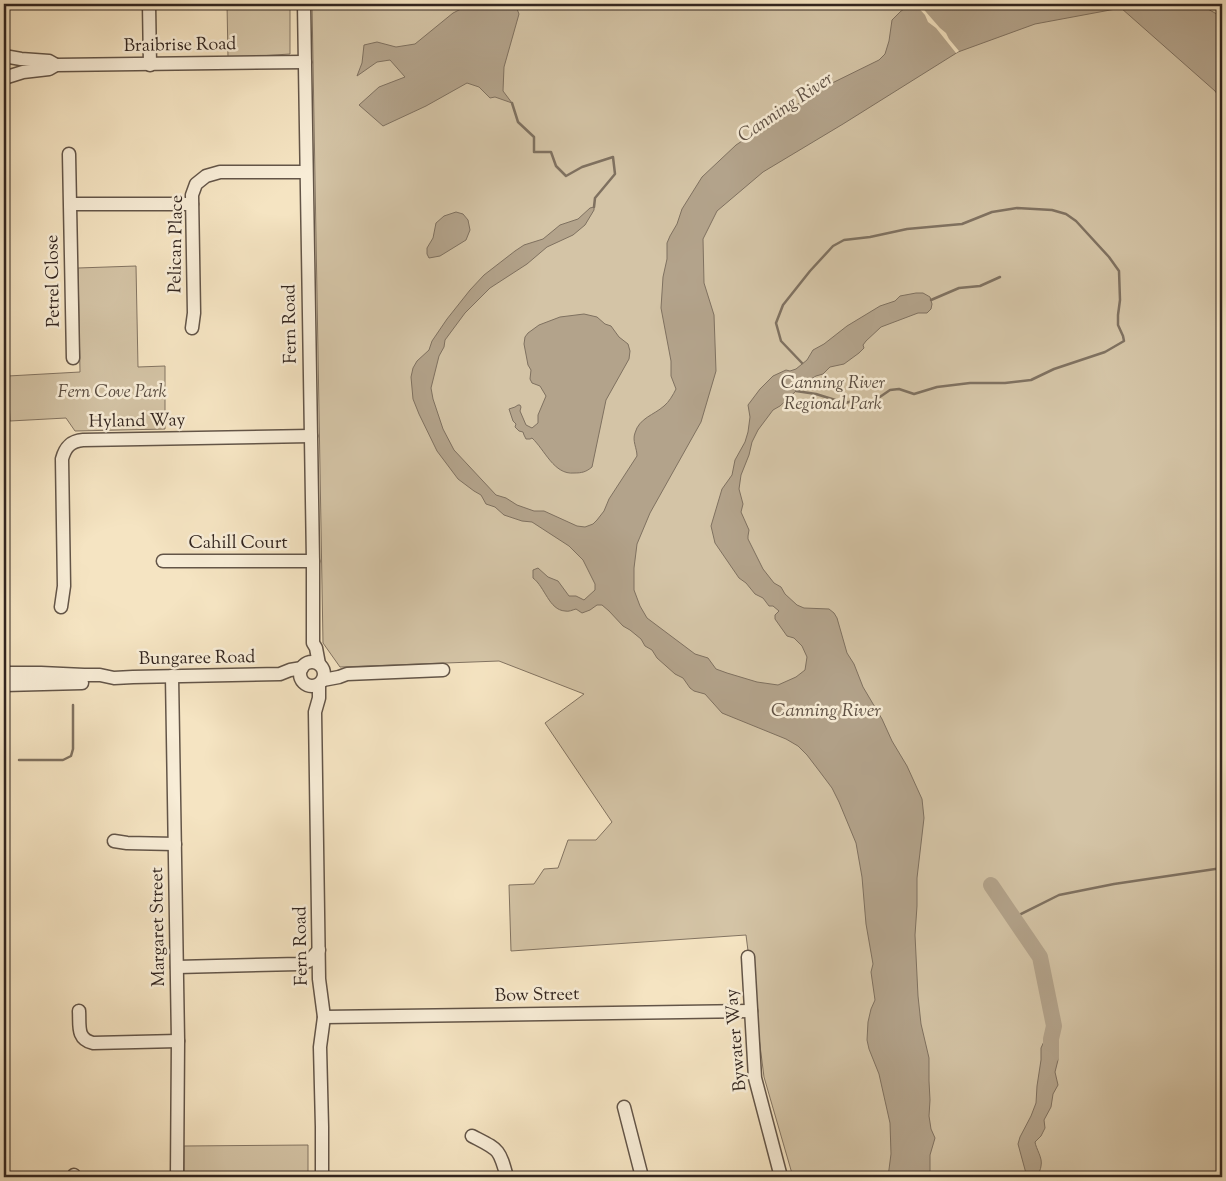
<svg xmlns="http://www.w3.org/2000/svg" width="1226" height="1181" font-family="'Sorts Mill Goudy',serif">
<style>
.green{fill:#d4c4a6;stroke:#837462}
.water{fill:#b3a38b;stroke:#7f7160}
.pier{fill:#f5e4c2}
.lines{fill:none;stroke-linecap:round;stroke-linejoin:round}
.stream{stroke:#7f7160;stroke-width:2.5}
.river{stroke:#b3a38b;stroke-width:16}
.minor-casing{stroke:#635548;stroke-width:15}
.minor{stroke:#f8edd7;stroke-width:12}
.labels{text-anchor:middle;dominant-baseline:central;stroke-width:5;stroke-linejoin:round;paint-order:stroke}
.street-label{font-size:18px;fill:#32251f;stroke:#f8edd7}
.park-label{font-size:18px;font-style:italic;fill:#5a4d41;stroke:#f8edd7}
.water-label{font-size:19px;font-style:italic;fill:#5f5145;stroke:#f8edd7}
</style>
<rect width="100%" height="100%" fill="#f5e4c2"/>
<filter id="stains"><feTurbulence type="fractalNoise" baseFrequency=".004" numOctaves="4"/><feColorMatrix values="0 0 0 0 .2 0 0 0 0 .09 0 0 0 0 .02 0 0 0 .5 -.17"/></filter>
<radialGradient id="worn" r=".72"><stop offset=".6" stop-color="#630" stop-opacity="0"/><stop offset="1" stop-color="#630" stop-opacity=".3"/></radialGradient>
<g class="green">
<polygon points="227,4 290,4 290,54 228,58"/>
<polygon points="312,4 1222,4 1222,1177 793,1177 764,1077 746,935 511,951 509,885 534,884 544,869 558,868 568,840 596,840 612,822 545,723 584,694 499,661 340,667 323,643"/>
<polygon points="136,266 138,367 165,366 165,429 75,431 66,418 10,421 8,376 80,372 78,268"/>
<polygon points="308,1145 308,1177 184,1177 184,1146"/>
</g>
<g class="water">
<polygon points="471,4 515,4 519,14 504,67 503,91 512,103 495,97 490,98 479,87 467,83 426,106 383,126 359,105 379,87 405,77 390,60 377,62 357,76 362,63 364,45 377,42 396,47 415,44 453,13"/>
<path d="M910 4H959L994 7 1002 4H1199L1222 17V101L1215 91 1121 8 1035 24 958 52 843 124 763 172 717 211 703 239 704 283 714 315 716 371 701 422 650 513 637 544 634 568V590L640 606 647 618 695 654 708 658 716 669 727 673 757 682 778 685 796 677 805 670 807 657 802 646 794 638 787 636 775 619V615L779 611 773 606H769L763 598 755 594 746 583 739 578 715 543 711 526 722 489 732 475 735 460 745 442 748 432 750 417 748 405 760 389 773 376 786 370 790 371 796 369 807 360 813 350 824 344 847 326 880 306 895 301 900 296 916 293H923L930 297 932 304 931 309 927 313H918L881 327 866 341 863 345 864 348 859 353 844 364 830 367 823 374 816 376 811 379 807 384 796 391 780 406 773 410 758 430 752 442 749 455 741 475 739 489 743 504 741 512 749 530 748 536V539L763 569 774 583 781 587 785 594 797 605 804 608 829 609 834 613 837 618 847 653 854 664 863 687 882 719 892 741 907 766 922 799 924 818 917 878V906L915 935 918 996 921 1024 929 1058V1081L930 1100 929 1116 931 1129 935 1138 930 1155V1177H888L891 1154 890 1123 879 1074 869 1049 867 1040 868 1022 871 1009 875 1000 871 972 873 964 866 924 862 877 856 843 839 802 832 788 820 772 807 755 798 746 786 739 722 713 705 694 694 691 690 688 683 678 675 674 657 658 652 650 645 646 641 639 630 630 623 626 609 611 602 605H597L590 610 582 613 576 609C572 610 569 612 565 611 549 610 545 587 533 578V570L538 568 548 577 558 581 569 596H576L584 600 595 590V584L583 560 569 546 532 522 522 521 504 515 495 507 486 504 481 495 474 491 458 479 437 451 419 414 413 399 411 377 413 368 417 361 429 350 432 341 447 319 470 290 484 275 515 251 524 245 543 239 560 225 578 219 590 208 594 207V210L585 225 573 235 547 247 527 264 490 288 465 313 445 340 444 347 439 356 431 388 433 399 443 429 454 450 496 495 506 498 517 505 534 511H544L577 526 585 527 593 524 597 520 604 511 609 499 637 456C637 448 632 441 635 433 639 418 654 415 664 406 669 402 673 395 676 389L671 376V361L661 308 663 277 667 259V243L670 236 677 224 682 209 702 177 736 145 822 88 879 60 885 54 889 41 892 20 900 12Z"/>
<polygon points="456,212 463,214 468,220 470,230 466,240 440,256 429,258 427,254 427,248 433,238 436,223 444,216"/>
<path d="M584 314 597 317 605 324 611 326 619 337 628 344 630 351 629 359 606 400 592 467C586 472 582 473 574 473 554 475 545 450 532 438L530 439H526L524 435 523 432 519 431 515 427 516 424 513 421 509 409 515 407 518 405H520L521 407 520 411 526 425 532 428 538 423V415L546 396 540 386 532 383 530 379 531 370 528 365 524 344 525 337 528 333 539 325 560 317Z"/>
<path d="M1053 1035 1057 1041 1058 1060 1055 1072 1058 1085 1053 1094 1051 1107 1044 1120 1045 1128 1041 1136 1035 1142C1036 1149 1043 1158 1041 1166 1041 1169 1038 1174 1037 1177H1027L1018 1144 1020 1137 1031 1116 1036 1103 1037 1086 1041 1060V1048L1046 1037Z"/>
</g>
<polygon class="pier" points="915,4 919,4 940,28 946,33 949,39 959,51 956,53 936,28 928,22 925,15"/>
<g class="lines">
<g class="stream">
<polyline points="512,103 518,122 534,137 534,152 551,152 556,166 566,176 582,167 613,157 615,174 595,198 594,207"/>
<polyline points="931,300 959,288 980,286 1000,277"/>
<polyline points="796,391 816,394 845,403 853,401 859,404 874,401 890,390 899,389 914,394 937,387 970,383 1005,383 1031,380 1054,369 1105,352 1124,341 1123,336 1118,325 1118,315 1120,300 1119,271 1109,257 1076,221 1066,214 1052,210 1017,208 992,212 962,224 907,229 870,237 844,240 833,246 810,271 783,305 776,323 781,341 802,363"/>
<polyline points="19,760 63,760 71,756 73,749 73,705"/>
<polyline points="1013,918 1059,895 1114,884 1222,868"/>
</g>
<polyline class="river" points="991,885 1040,957 1054,1026 1051,1039 1051,1056"/>
<g class="minor-casing">
<g id="minor">
<polyline points="149,4 150,65"/>
<polyline points="304,4 313,561 313,643 316,648 319,664"/>
<polyline points="4,56 21,59 49,61 56,65"/>
<polyline points="4,78 23,72 49,69 56,65 305,62"/>
<polyline points="69,154 73,358"/>
<polyline points="71,204 192,204"/>
<polyline points="192,328 194,313 192,195 196,184 206,176 220,172 306,172"/>
<polyline points="163,561 313,561"/>
<path d="M61 607 64 586 62 459C65 448 70 441 83 440L311 436"/>
<circle cx="312" cy="674" r="12"/>
<polyline points="4,673 41,673 84,675 100,675 114,678 133,677 280,674 290,670 302,668"/>
<polyline points="172,676 178,1041 177,1177"/>
<polyline points="323,680 339,677 347,674 443,670"/>
<polyline points="319,684 319,698 315,712 319,979 324,1017 320,1047 322,1127 322,1177"/>
<polyline points="4,685 82,683"/>
<polyline points="114,841 127,843 175,844"/>
<polyline points="748,957 755,1078 781,1177"/>
<polyline points="177,967 299,964 309,961 319,950"/>
<path d="M79 1011C80 1025 76 1039 93 1043L178 1041"/>
<polyline points="324,1017 751,1011"/>
<polyline points="624,1107 642,1177"/>
<path d="M472 1136C499 1150 499 1148 507 1177"/>
<polyline points="74,1175 75,1177"/>
</g>
</g>
<use href="#minor" class="minor"/>
</g>
<g class="labels">
<g class="street-label">
<text transform="translate(180 46) rotate(-1)">Braibrise Road</text>
<text transform="translate(177 244) rotate(-89)">Pelican Place</text>
<text transform="translate(54 281) rotate(-91)">Petrel Close</text>
<text transform="translate(291 324) rotate(-91)">Fern Road</text>
<text transform="translate(137 422) rotate(-1)">Hyland Way</text>
<text x="238" y="544">Cahill Court</text>
<text transform="translate(197 659) rotate(-1)">Bungaree Road</text>
<text transform="translate(159 927) rotate(-91)">Margaret Street</text>
<text transform="translate(302 946) rotate(-91)">Fern Road</text>
<text transform="translate(537 996) rotate(-1)">Bow Street</text>
<text transform="translate(737 1040) rotate(-95)">Bywater Way</text>
</g>
<g class="park-label">
<text x="833" y="384">Canning River<tspan x="833" dy="21">Regional Park</tspan></text>
<text x="112" y="393">Fern Cove Park</text>
</g>
<g class="water-label">
<text transform="translate(786 108) rotate(-34)">Canning River</text>
<text x="826" y="711">Canning River</text>
</g>
</g>
<rect width="1226" height="1181" fill="none" stroke="#f5e4c2" stroke-width="20"/>
<rect x="5" y="5" width="1216" height="1171" fill="none" stroke="#32251f" stroke-width="2.5"/>
<rect x="10" y="10" width="1206" height="1161" fill="none" stroke="#32251f"/>
<rect width="100%" height="100%" filter="url(#stains)"/>
<rect width="100%" height="100%" fill="url(#worn)"/>
</svg>
